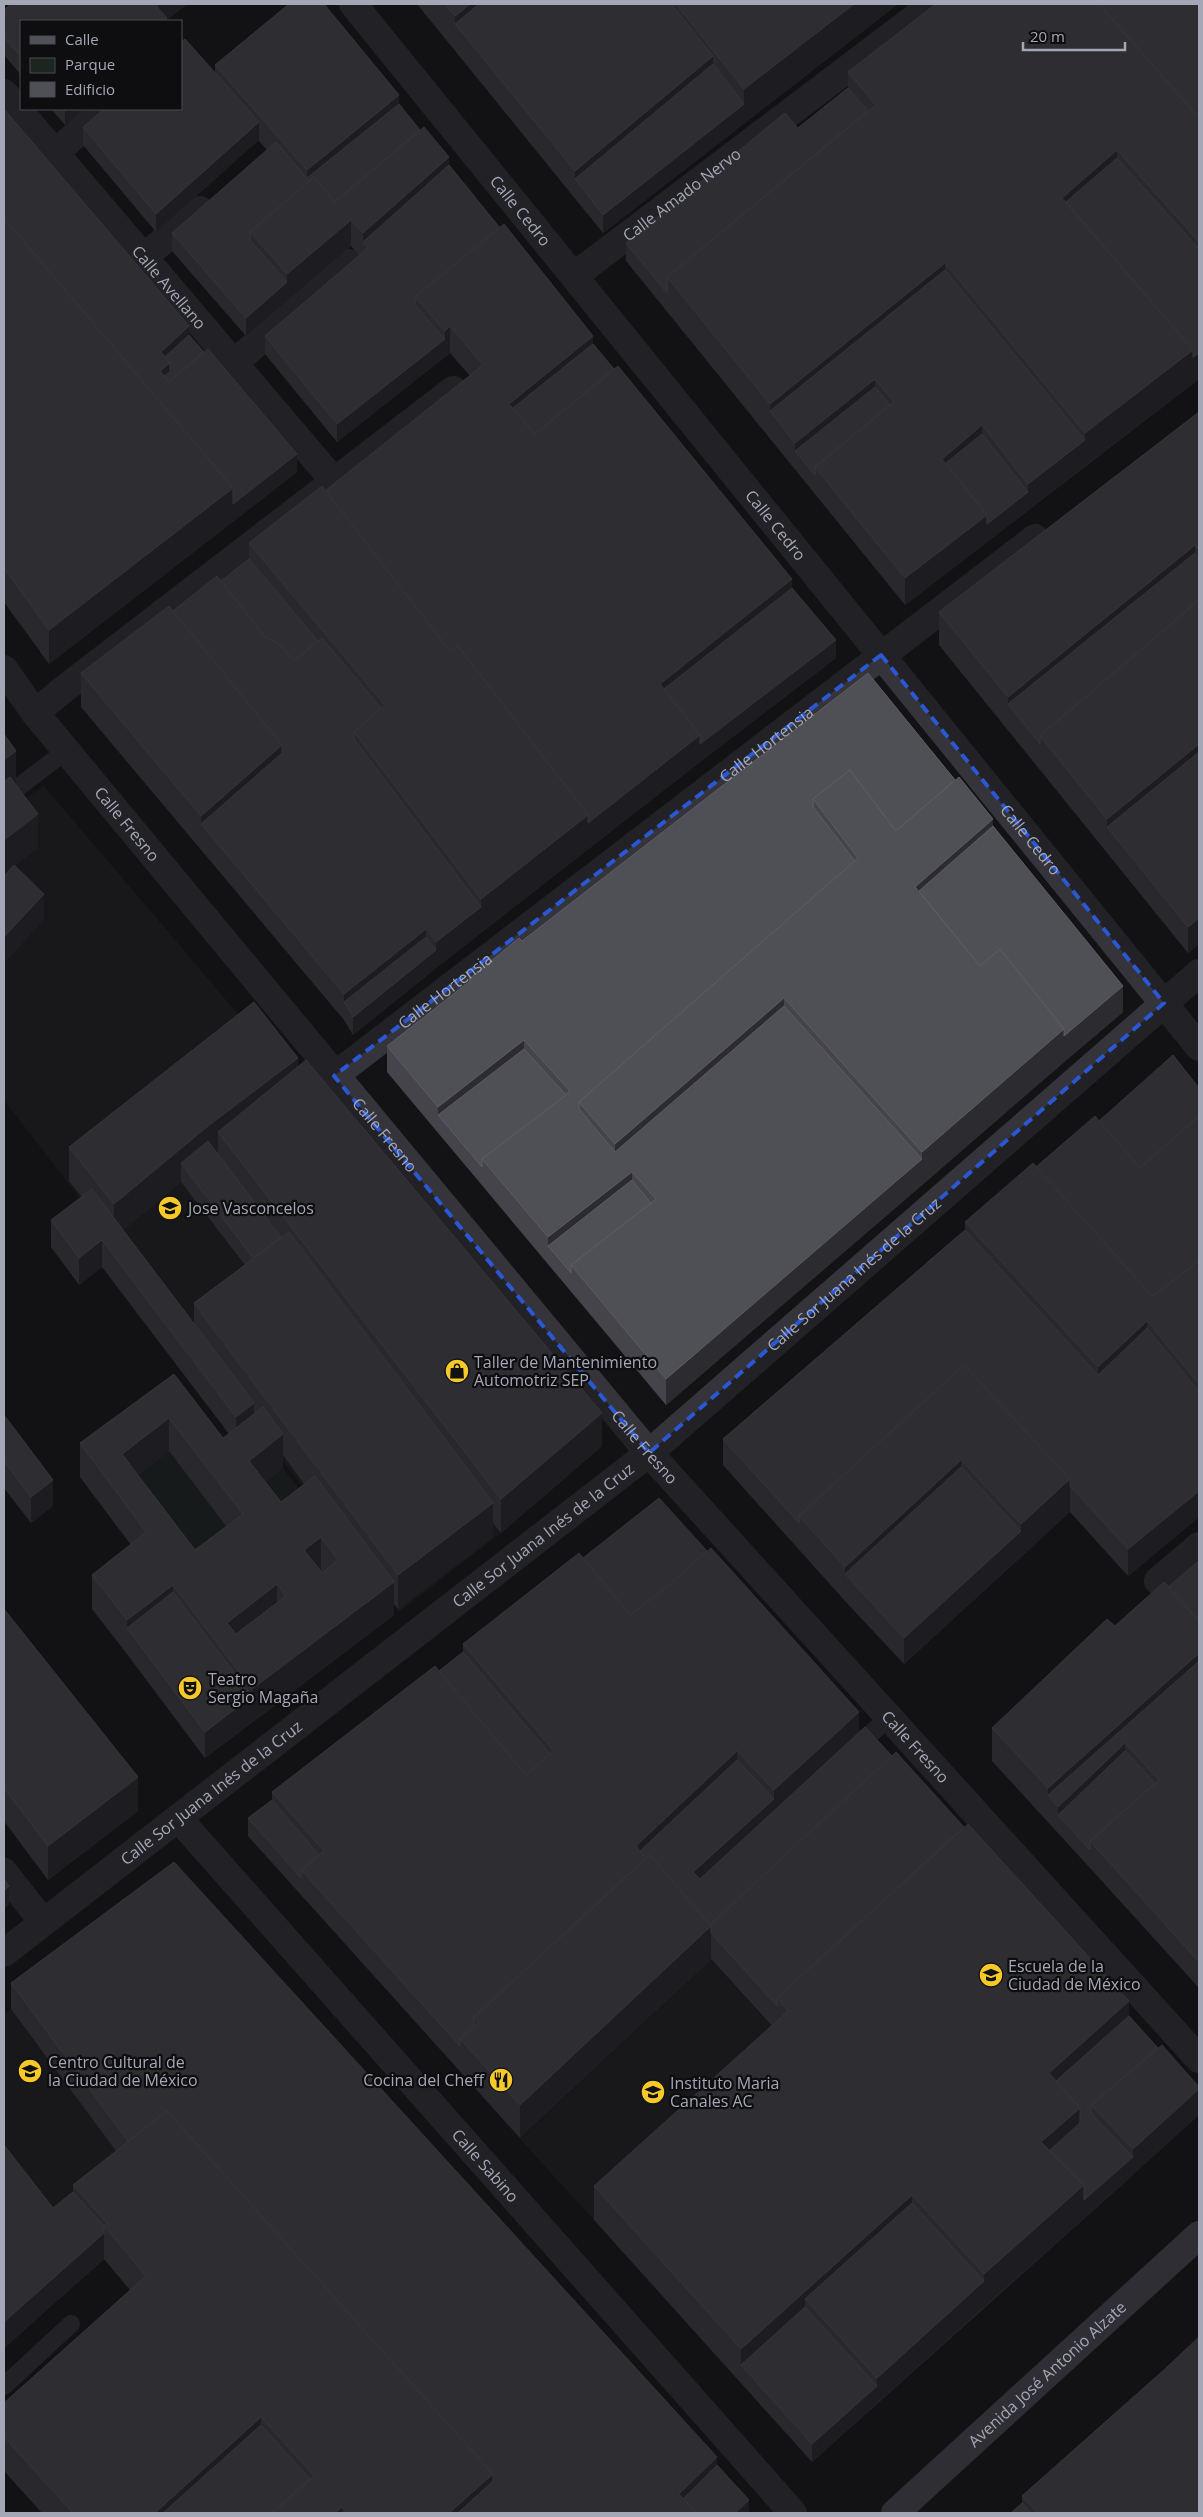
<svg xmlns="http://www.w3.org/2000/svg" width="1203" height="2517" font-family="'Open Sans',sans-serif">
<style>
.built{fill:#1f1f22}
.green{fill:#1d251f}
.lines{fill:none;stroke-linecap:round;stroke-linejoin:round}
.service{stroke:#34343a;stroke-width:18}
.minor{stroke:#34343a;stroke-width:28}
.primary{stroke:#505159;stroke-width:28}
.wall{fill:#44444a;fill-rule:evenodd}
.shaded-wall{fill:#2c2c30}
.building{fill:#4f4f56;stroke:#5c5d64;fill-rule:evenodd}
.marked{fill:none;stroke:#2a57d4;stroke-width:4;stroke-dasharray:10 6;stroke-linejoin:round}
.labels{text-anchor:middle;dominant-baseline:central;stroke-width:4.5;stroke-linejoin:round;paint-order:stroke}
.street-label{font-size:16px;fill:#a4a7b5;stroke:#0e0e10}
.poi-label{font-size:16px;fill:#a4a7b5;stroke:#0e0e10;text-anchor:start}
</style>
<rect width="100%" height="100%" fill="#131315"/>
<g class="built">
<polygon points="44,786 306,1094 319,1295 501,1533 399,1612 4,1100 4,812"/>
<polygon points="711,1960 777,2032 594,2220 520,2139"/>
<polygon points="11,2009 132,2172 53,2234 4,2171 4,2014"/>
</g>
<g class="green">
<polygon points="169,1451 243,1548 195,1584 122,1488"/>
<polygon points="283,1468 315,1509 281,1536 249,1494"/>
</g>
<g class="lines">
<g class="service">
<polyline points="4,798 66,751"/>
<polyline points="854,1749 889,1717"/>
<polyline points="4,2386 71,2324"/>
</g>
<g class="minor">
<path id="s1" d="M353 4 1199 1047"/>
<path id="s2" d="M4 93 334 481"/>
<polyline points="55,153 105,109"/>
<polyline points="144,257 200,210"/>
<path id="s3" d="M574 276 933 4"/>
<polyline points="234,363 349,263"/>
<path id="s4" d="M4 669 35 713 649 1453 1199 2059"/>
<polyline points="35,713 64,689 453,390"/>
<path id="s5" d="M334 1076 1035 538"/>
<polyline points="1158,1581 1199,1546"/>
<path id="s6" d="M178 1818 793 2513"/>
<polyline points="4,1872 43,1922"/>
<path id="s7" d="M4 1953 649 1453 1199 973"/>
</g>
<path class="primary" id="s8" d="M895 2513 1199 2235"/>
</g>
<g class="wall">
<polygon points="11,4 187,4 167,20 167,21 21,21 21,75 4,55 4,10"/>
<polygon points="417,4 898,4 603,233"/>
<polygon points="1199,4 1199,379 905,605 626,261 626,243 798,128 848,88 848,72"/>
<polygon points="215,65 399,104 593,344 792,588 836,658 700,762 436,968 353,1035 344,1020 81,707 81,673 173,611 221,581 249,559 249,543 325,491 470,376 450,353 337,442 265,354 265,336 359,255 351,246 246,336 172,251 172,233 267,150 258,140 156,232 83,145 83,127 215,73"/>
<polygon points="4,109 189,335 297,472 49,664 4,602"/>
<polygon points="51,109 84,109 65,125"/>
<polygon points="1199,412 1199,944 1188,953 939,645 939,612"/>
<polygon points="868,673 993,826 1123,1012 1064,1062 922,1185 666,1405 387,1072 387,1046 469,983 469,979 522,941"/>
<path d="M298 1067 602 1446 501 1533 493 1523V1537L398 1609 394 1604V1615L205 1758 127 1654 92 1609V1575L131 1545 80 1477V1443L174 1374 223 1438 229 1434 102 1267 79 1285 51 1247V1220L82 1197 69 1181V1147ZM181 1182 245 1265 194 1303V1323L123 1230ZM169 1451 226 1526 195 1550 138 1475ZM283 1455 304 1484 281 1502 265 1482 283 1468Z"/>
<polygon points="1199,1088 1199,1517 1128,1576 1070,1512 904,1664 845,1601 723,1465 723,1439 965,1230 965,1222 1036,1167 1099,1121"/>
<polygon points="4,1415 53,1506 31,1523 4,1488"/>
<polygon points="583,1558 859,1733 1129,2016 1158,2048 1133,2175 812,2462 594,2220 594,2186 772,2026 711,1959 520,2138 248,1836 248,1818 272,1800 272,1792 439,1671 463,1652 463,1644"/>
<polygon points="1199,1561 1199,1988 1090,1868 992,1761 992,1728 1115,1626 1168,1587"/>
<polygon points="4,1609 138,1811 48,1880 4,1821"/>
<polygon points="11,1983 717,2465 749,2513 42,2513 4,2471 4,2403 130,2290 104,2259 4,2348 4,2145 53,2208 73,2192 73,2185 116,2151 11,2009"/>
<polygon points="1165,2369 1199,2513 1011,2513 1022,2503 1022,2496"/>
</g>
<g class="shaded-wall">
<polygon points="159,4 187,4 167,20 167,21 159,21"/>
<polygon points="470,4 511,4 455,24 455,16"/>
<polygon points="854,4 898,4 603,233 603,215 744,104 744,89"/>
<polygon points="713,56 713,82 575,179 575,171"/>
<polygon points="399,95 399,122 307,191 307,170"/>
<polygon points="65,109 84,109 65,125"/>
<polygon points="259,122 259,140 156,232 156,214"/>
<polygon points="1117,150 1117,184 1062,206 1062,198"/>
<polygon points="449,157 449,183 368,248 363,242 363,233"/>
<polygon points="351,220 351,246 246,336 246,318 287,282 287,274"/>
<polygon points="945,263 945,296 770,411 770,404"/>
<polygon points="189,326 189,344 165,366 161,352"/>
<polygon points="450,326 450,353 337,442 337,424 445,339 445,331"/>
<polygon points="593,336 593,362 518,422 509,404"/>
<polygon points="1193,350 1199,353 1199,379 1085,466 1085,433"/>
<polygon points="170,363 170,381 164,385 160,371"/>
<polygon points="875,379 875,405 795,451 795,469 795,443"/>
<polygon points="982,425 982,452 942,467 942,459"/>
<polygon points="1085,440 1085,466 987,542 987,524 1028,492 1028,484"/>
<polygon points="297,454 297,472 49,664 49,630 233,488"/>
<polygon points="987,515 987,542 905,605 905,578"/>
<polygon points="1195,545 1195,579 1008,704 1008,697"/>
<polygon points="792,579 792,606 660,692 660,684"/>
<polygon points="836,640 836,658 700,762 436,968 353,1035 353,1017 436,950 436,942 481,907 481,899 588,815"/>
<polygon points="1199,744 1199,778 1107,827 1107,819"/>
<polygon points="282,745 282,779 201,824 201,850 201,816"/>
<polygon points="16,751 16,784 4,793 4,760"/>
<polygon points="38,814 38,848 4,874 4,840"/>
<polygon points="993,819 993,853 928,909 915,887"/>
<polygon points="44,894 44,920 4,963 4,937"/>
<polygon points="1199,918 1199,944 1188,953 1188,927"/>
<polygon points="426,929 426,956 344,1002 344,994"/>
<polygon points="1123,986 1123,1012 1064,1062 1064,1036"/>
<polygon points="784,998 784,1032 615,1178 615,1144"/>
<polygon points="1064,1029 1064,1062 922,1185 666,1405 666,1379 922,1159 922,1152"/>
<polygon points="524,1040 524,1067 438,1115 438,1107"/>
<polygon points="298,1058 298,1092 218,1132 218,1152 208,1159 181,1163 181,1182 114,1238 114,1204 208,1126"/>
<polygon points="632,1172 632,1198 548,1246 548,1237"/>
<polygon points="102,1240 102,1267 79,1285 79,1258"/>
<polygon points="1147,1321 1147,1355 1098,1401 1098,1367"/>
<polygon points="254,1403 254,1429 236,1443 236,1417"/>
<polygon points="602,1413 602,1446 501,1533 501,1499"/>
<polygon points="169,1418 169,1451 122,1487 122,1454"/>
<polygon points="283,1434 283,1468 249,1494 249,1461"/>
<polygon points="961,1460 961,1493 845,1574 845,1567"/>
<polygon points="1070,1479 1070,1512 904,1664 904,1638 1021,1531 1021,1524"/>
<polygon points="53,1480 53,1506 31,1523 31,1497"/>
<polygon points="1199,1491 1199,1517 1128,1576 1128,1549"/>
<polygon points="493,1503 493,1537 398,1609 398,1575"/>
<polygon points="321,1537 321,1571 304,1550"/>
<polygon points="394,1582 394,1615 252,1722 252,1689"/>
<polygon points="277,1584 277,1618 227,1656 227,1623"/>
<polygon points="173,1585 173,1619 127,1628 127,1620"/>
<polygon points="1199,1653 1199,1687 1125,1743 1125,1769 1058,1815 1058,1807 1048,1795 1048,1788"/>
<polygon points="252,1696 252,1722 205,1758 205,1732"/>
<polygon points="859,1712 859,1738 693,1890 693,1872 774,1799 774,1790"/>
<polygon points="737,1751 737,1778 636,1855 636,1846"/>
<polygon points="138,1777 138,1811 48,1880 48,1846"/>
<polygon points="9,1886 9,1904 4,1909 4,1891"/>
<polygon points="711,1926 711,1960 520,2138 520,2105"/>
<polygon points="1129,2001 1129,2034 1058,2098 1049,2073"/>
<polygon points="1199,2089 1199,2115 1133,2175 984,2307 984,2274 1084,2185 1133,2157 1133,2149"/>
<polygon points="1080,2108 1080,2141 1041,2157 1041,2142"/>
<polygon points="912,2195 912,2229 805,2299 805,2325 741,2365 741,2349"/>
<polygon points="104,2233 104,2259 4,2348 4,2322"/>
<polygon points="984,2281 984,2307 812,2462 812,2444 877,2386 877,2378"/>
<polygon points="261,2417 261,2451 192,2513 155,2513"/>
<polygon points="717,2457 717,2483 679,2503 679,2494"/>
<polygon points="493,2474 493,2507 486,2513 449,2513"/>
<polygon points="749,2500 749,2513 735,2513"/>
<polygon points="342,2507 342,2513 335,2513"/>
</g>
<g class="building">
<polygon points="11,4 154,4 167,18 164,21 21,21 21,57 4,37 4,10"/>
<polygon points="289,4 324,4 399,95 307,170 215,65"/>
<polygon points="445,4 470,4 455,16"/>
<polygon points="479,4 671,4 713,56 575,171 455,24"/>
<polygon points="676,4 854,4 744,89"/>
<polygon points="936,4 1099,4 1199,118 1199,242 1117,150 1062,198 1193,350 1085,433 945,263 770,404 667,277 876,105 848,72"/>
<polygon points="1099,4 1199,4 1199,118"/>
<polygon points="185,39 259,122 156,214 83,127 104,109 181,109 181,42"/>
<polygon points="713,64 744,104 603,215 575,179"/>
<polygon points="848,88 868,111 667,277 667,293 626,243 785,113 798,128"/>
<polygon points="399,104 420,130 335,202 314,177 250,232 250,240 287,282 246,318 172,233 276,142 307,178"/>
<polygon points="4,109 189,326 161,352 170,363 160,371 169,382 208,349 297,454 233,504 233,488 4,218"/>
<polygon points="424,127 449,157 363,233 351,220 287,274 250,232 314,177 335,202"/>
<polygon points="1117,158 1199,249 1199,353 1193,357 1193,350 1066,202"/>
<polygon points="449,165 500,228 415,297 415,305 445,339 337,424 265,336 368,248 363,242"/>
<polygon points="4,218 233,488 49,630 4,568"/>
<polygon points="504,224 593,336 509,404 535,434 618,366 792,579 660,684 700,735 588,823 588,815 458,646 450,651 325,491 483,365 450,326 445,331 415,297"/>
<polygon points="945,270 1085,440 1028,484 982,425 942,459 987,515 905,578 815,467 894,402 875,379 795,443 770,411"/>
<polygon points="189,335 204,352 169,382 164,376 170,372 170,363 165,357"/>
<polygon points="593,344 614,369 535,434 513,408"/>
<polygon points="875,387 890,405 815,467 815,475 795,451"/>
<polygon points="1199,412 1199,550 1195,545 1008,697 939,612"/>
<polygon points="982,434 1028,492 987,524 987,515 946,463"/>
<polygon points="322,486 450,651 458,646 588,815 481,899 354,732 385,705 249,543"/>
<polygon points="1195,553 1199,558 1199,600 1040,736 1040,744 1008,704"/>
<polygon points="249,559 318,641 294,661 279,644 265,637 221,581"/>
<polygon points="217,576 265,637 279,644 294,661 322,638 381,708 354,732 354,739 481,907 436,942 426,929 344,994 201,824 282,753 282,745 173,611"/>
<polygon points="792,588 836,640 700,744 700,735 664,689"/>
<polygon points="1199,600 1199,744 1107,819 1040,736"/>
<polygon points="169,606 282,745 201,816 81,673"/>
<polygon points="868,673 955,780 896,831 850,770 813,799 813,807 855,861 579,1102 579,1109 615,1152 784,1006 922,1159 666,1379 571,1265 656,1199 632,1172 548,1237 482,1159 570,1091 524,1040 438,1107 387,1046 470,981 469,979 519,938 522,941"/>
<polygon points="4,734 16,751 4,760"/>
<polygon points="1199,752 1199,918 1188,927 1107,827"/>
<polygon points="850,770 896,831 959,777 993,819 915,887 980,966 1000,949 1064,1029 922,1152 784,998 615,1144 579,1102 858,858 813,799"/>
<polygon points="10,777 38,814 4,840 4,782"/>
<polygon points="993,826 1123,986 1064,1036 1064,1029 1000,949 980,966 919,891"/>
<polygon points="14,865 44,894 4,937 4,876"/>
<polygon points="426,937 436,950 353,1017 344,1002"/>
<polygon points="254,1002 298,1058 208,1126 114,1204 69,1147"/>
<polygon points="524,1049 566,1095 482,1159 482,1167 438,1115"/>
<polygon points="1173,1055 1199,1088 1199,1116 1140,1168 1099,1121"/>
<polygon points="306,1060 602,1413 501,1499 218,1132"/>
<polygon points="1095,1116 1140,1168 1199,1116 1199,1259 1190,1268 1152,1296 1036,1167"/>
<polygon points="208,1141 281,1237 253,1258 181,1163"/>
<polygon points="1033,1163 1152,1296 1190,1268 1199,1259 1199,1384 1147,1321 1098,1367 965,1222"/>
<polygon points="632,1180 651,1203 571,1265 571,1273 548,1246"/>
<polygon points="92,1189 254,1403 236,1417 102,1240 79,1258 51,1220"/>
<polygon points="965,1230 1098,1375 1147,1328 1199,1392 1199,1491 1128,1549 1070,1486 1070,1479 964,1365 799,1516 799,1523 723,1439"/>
<polygon points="289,1232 493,1503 398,1575 194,1303"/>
<polygon points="964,1365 1070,1479 1021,1524 961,1460 845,1567 799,1516"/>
<path d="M174 1374 223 1438 263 1407 283 1434 249 1461 281 1502 315 1476 394 1582 252 1689 173 1585 127 1620 92 1575 146 1532 80 1443ZM169 1418 243 1514 195 1550 122 1454ZM321 1537 338 1560 322 1573 304 1550ZM277 1584 286 1596 236 1634 227 1623Z"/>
<polygon points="4,1415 53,1480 31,1497 4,1461"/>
<polygon points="961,1467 1021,1531 904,1638 845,1574"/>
<polygon points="659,1498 707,1551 666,1588 630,1615 583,1558"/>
<polygon points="711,1548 859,1712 774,1790 737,1751 636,1846 646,1858 474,2017 474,2025 475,2026 460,2039 460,2046 301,1870 324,1851 272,1792 435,1666 526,1775 554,1751 463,1644 579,1553 630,1615 666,1588"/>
<polygon points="1199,1561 1199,1621 1168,1587"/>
<polygon points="1164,1582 1199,1621 1199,1653 1048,1788 992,1728 1107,1619 1115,1626"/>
<polygon points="173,1592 252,1696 205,1732 127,1628"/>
<polygon points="4,1609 138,1777 48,1846 4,1788"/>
<polygon points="463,1652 550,1754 526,1775 439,1671"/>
<polygon points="1199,1661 1199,1962 1090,1841 1159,1780 1125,1743 1058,1807 1048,1795"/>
<polygon points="865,1727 892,1756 710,1925 650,1855 646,1858 640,1851 737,1760 774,1799 693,1872 700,1879"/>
<polygon points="1125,1751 1155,1783 1090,1841 1090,1850 1058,1815"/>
<polygon points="896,1752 964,1827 777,1998 777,2006 711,1933 711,1926 710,1925"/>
<polygon points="272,1800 319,1855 301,1870 301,1878 248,1818"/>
<polygon points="968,1824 1129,2001 1049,2073 1080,2108 1041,2142 1084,2185 984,2274 912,2195 741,2349 594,2186 788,2011 777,1998"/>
<polygon points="650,1855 711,1926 520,2105 460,2039 479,2022 474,2017"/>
<polygon points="174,1862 717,2457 679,2494 697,2513 458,2513 493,2481 493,2474 167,2111 128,2141 11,1983"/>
<polygon points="4,1879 9,1886 4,1891"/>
<polygon points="1129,2016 1158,2048 1091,2105 1091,2113 1133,2157 1084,2200 1084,2185 1050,2150 1080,2123 1080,2108 1056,2081"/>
<polygon points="1162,2045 1199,2087 1199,2089 1133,2149 1091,2105"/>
<polygon points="167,2111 493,2474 449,2513 347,2513 342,2507 335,2513 272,2513 314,2476 261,2417 155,2513 73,2513 4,2437 4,2403 146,2276 104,2226 107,2223 73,2185"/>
<polygon points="4,2145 53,2208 73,2192 104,2226 104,2233 4,2322"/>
<polygon points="912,2203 984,2281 877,2378 805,2299"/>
<polygon points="805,2307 877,2386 812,2444 741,2365"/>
<polygon points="1199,2337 1199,2513 1038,2513 1022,2496 1165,2369"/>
<polygon points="261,2425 310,2479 272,2513 163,2513"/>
<polygon points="717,2465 749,2500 735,2513 697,2513 683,2499"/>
<polygon points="1022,2503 1031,2513 1011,2513"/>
</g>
<path d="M0 0H1203V2517H0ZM881 655 1164 1003 649 1453 334 1076Z" fill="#131315" fill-opacity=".55" fill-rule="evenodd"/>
<path class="marked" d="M881 655 1164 1003 649 1453 334 1076Z"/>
<defs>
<g id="school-disc" transform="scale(1.25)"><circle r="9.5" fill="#f6c92a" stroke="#0e0e10"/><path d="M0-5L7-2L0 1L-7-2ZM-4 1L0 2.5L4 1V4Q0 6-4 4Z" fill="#111"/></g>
<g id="shop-disc" transform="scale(1.25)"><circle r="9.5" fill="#f6c92a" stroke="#0e0e10"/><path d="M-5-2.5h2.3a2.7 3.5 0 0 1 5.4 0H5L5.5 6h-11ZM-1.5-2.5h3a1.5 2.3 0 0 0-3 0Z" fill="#111"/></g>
<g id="theatre-disc" transform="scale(1.25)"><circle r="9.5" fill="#f6c92a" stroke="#0e0e10"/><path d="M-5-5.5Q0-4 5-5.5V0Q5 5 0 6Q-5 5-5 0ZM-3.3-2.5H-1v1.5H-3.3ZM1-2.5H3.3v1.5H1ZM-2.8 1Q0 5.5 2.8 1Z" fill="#111"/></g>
<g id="restaurant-disc" transform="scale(1.25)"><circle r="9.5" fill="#f6c92a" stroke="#0e0e10"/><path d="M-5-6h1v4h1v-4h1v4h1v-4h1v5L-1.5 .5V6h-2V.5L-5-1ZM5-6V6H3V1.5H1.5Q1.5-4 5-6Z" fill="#111"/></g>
</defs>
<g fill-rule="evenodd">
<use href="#school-disc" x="170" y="1208"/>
<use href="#shop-disc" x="457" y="1371"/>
<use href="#theatre-disc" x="190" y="1688"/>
<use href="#school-disc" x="991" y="1975"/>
<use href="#school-disc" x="30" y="2071"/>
<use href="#restaurant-disc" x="501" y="2080"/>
<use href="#school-disc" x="653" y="2092"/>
</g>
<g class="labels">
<g class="street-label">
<text stroke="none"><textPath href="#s3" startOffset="135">Calle Amado Nervo</textPath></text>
<text stroke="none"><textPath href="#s1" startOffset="266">Calle Cedro</textPath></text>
<text stroke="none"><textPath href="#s2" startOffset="255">Calle Avellano</textPath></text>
<text stroke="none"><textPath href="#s1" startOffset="671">Calle Cedro</textPath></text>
<text stroke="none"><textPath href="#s5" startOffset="545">Calle Hortensia</textPath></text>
<text stroke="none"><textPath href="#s4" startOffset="198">Calle Fresno</textPath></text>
<text stroke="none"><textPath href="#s1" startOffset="1076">Calle Cedro</textPath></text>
<text stroke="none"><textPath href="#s5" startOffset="140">Calle Hortensia</textPath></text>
<text stroke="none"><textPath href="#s4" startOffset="602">Calle Fresno</textPath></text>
<text stroke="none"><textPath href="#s7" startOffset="1088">Calle Sor Juana Inés de la Cruz</textPath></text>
<text stroke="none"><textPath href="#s4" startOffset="1008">Calle Fresno</textPath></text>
<text stroke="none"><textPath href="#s7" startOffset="682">Calle Sor Juana Inés de la Cruz</textPath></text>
<text stroke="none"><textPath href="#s4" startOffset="1412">Calle Fresno</textPath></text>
<text stroke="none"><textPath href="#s7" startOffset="262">Calle Sor Juana Inés de la Cruz</textPath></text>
<text stroke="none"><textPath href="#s6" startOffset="464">Calle Sabino</textPath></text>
<text stroke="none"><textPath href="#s8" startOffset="206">Avenida José Antonio Alzate</textPath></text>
</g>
<g class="poi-label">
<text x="188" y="1208">Jose Vasconcelos</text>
<text x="474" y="1362">Taller de Mantenimiento<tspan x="474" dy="18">Automotriz SEP</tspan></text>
<text x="208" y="1679">Teatro<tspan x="208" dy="18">Sergio Magaña</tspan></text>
<text x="1008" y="1966">Escuela de la<tspan x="1008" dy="18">Ciudad de México</tspan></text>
<text x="48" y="2062">Centro Cultural de<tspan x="48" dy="18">la Ciudad de México</tspan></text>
<text x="484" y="2080" text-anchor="end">Cocina del Cheff</text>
<text x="670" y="2083">Instituto Maria<tspan x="670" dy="18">Canales AC</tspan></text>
</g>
</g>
<rect width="1203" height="2517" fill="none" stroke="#a4a7b5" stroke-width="10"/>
<rect x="20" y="20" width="162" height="90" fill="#0e0e10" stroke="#4a4b52"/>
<rect x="30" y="36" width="25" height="8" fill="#505159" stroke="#4a4b52"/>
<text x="65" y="45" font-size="15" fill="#a4a7b5">Calle</text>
<rect x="30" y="58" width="25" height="15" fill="#1d251f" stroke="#4a4b52"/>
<text x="65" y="70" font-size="15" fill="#a4a7b5">Parque</text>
<rect x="30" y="82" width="25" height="15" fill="#4f4f56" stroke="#4a4b52"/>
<text x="65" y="95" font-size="15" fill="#a4a7b5">Edificio</text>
<path d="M1023 42v8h102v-8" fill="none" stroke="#a4a7b5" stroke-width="2.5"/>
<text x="1030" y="42" font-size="15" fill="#a4a7b5" stroke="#0e0e10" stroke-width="4" paint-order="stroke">20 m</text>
</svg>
